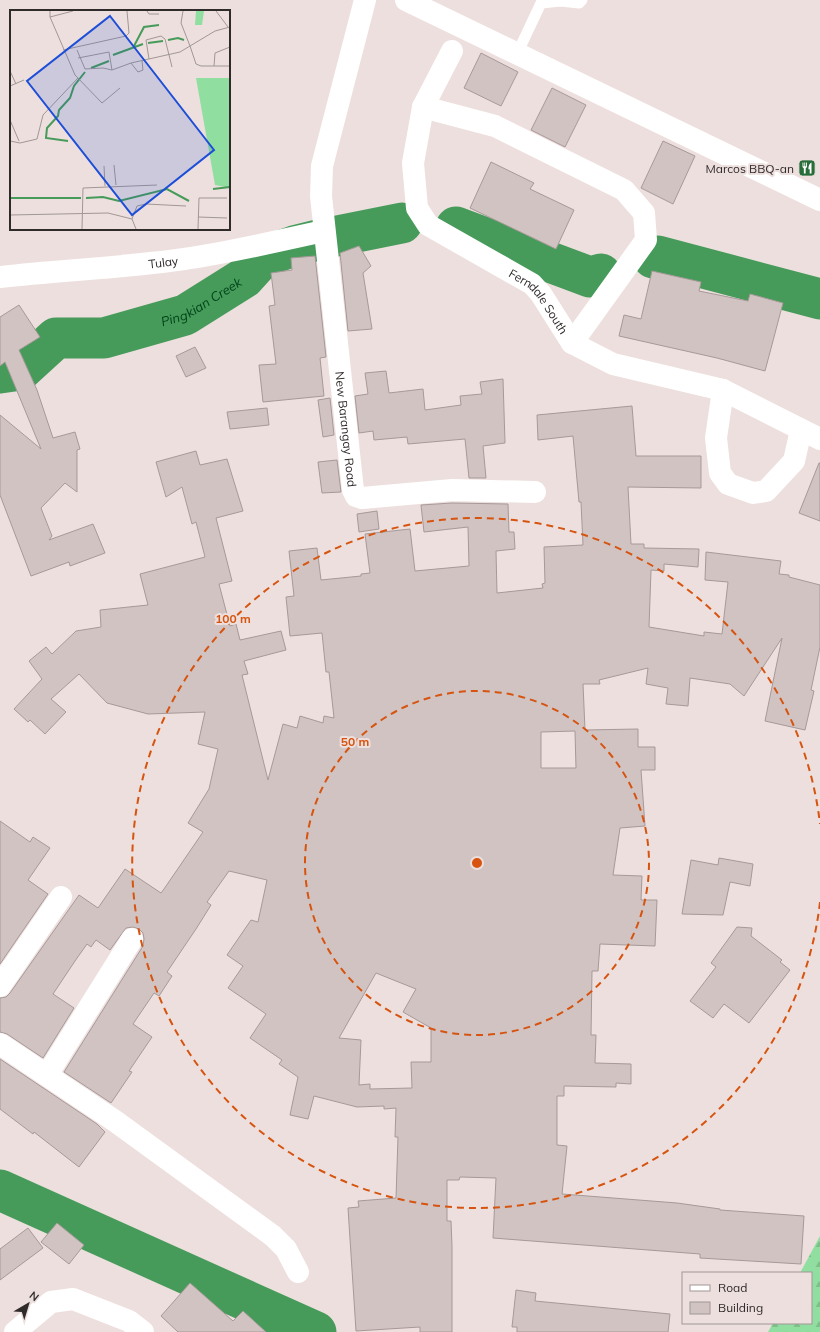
<svg xmlns="http://www.w3.org/2000/svg" width="820" height="1332" font-family="Mulish,sans-serif">
<style>
.forest{fill:url(#forest-firs)}
.lines{fill:none;stroke-linecap:round;stroke-linejoin:round}
.river{stroke:#469b5a;stroke-width:41}
.building{fill:#d1c3c2;stroke:#a69998;fill-rule:evenodd}
.lane{stroke:#fff;stroke-width:11}
.street{stroke:#fff;stroke-width:22}
.ring{fill:none;stroke:#d6540f;stroke-width:2;stroke-dasharray:7 5}
.labels{text-anchor:middle;dominant-baseline:central;stroke-width:4;stroke-linejoin:round;paint-order:stroke}
.poi-label{font-size:12px;fill:#302b2b;stroke:#eddfdd;text-anchor:end}
.street-label{font-size:12px;fill:#302b2b;stroke:#eddfdd}
.water-label{font-size:13px;font-style:italic;fill:#014419;stroke:#eddfdd}
.inset-river{fill:none;stroke:#469b5a;stroke-width:2}
.inset-road{fill:none;stroke:#a19796;stroke-width:1}
.view{fill:#1d4ed8;fill-opacity:0.15;stroke:#1d4ed8;stroke-width:2}
.inset-edge{fill:none;stroke:#302b2b;stroke-width:2}
.centre{fill:#d6540f;stroke:#eddfdd;stroke-width:2}
.ring-label{font-size:12px;text-anchor:middle;font-weight:bold;fill:#d6540f;stroke:#eddfdd;stroke-width:4;stroke-linejoin:round;paint-order:stroke}
</style>
<defs>
<pattern id="forest-firs" width="22" height="20" patternUnits="userSpaceOnUse"><rect width="22" height="20" fill="#91dfa0"/><path d="M5 1l3.5 6h-7zM16 11l3.5 6h-7z" fill="#7dc08a"/></pattern>
</defs>
<rect width="100%" height="100%" fill="#eddfdd"/>
<polygon class="forest" points="820,1236 820,1332 768,1332 773,1323 811,1323 811,1273 800,1273"/>
<g class="lines">
<g class="river">
<polyline points="456,227 590,277 601,274"/>
<polyline points="653,258 658,256 820,299"/>
<path id="s1" d="M0 373 21 370 56 338H104L185 315 244 278 263 257 294 246 322 239 402 223"/>
<polyline points="0,1190 316,1332"/>
</g>
</g>
<g class="building">
<polygon points="481,53 518,72 501,106 464,88"/>
<polygon points="552,88 586,105 565,147 531,130"/>
<polygon points="663,141 695,156 673,204 641,188"/>
<polygon points="491,162 534,183 530,189 574,210 556,249 470,208"/>
<polygon points="359,246 371,266 363,273 372,329 348,331 340,253"/>
<polygon points="315,256 326,357 320,358 324,396 263,402 259,365 276,364 269,306 275,305 271,273 292,270 291,258"/>
<polygon points="652,271 701,282 699,291 748,301 750,294 783,303 765,371 717,358 619,336 624,315 641,319"/>
<polygon points="19,305 40,337 19,350 37,390 53,438 75,432 80,449 77,450 77,492 65,483 41,508 52,536 49,540 93,524 105,553 70,566 69,562 31,576 0,495 0,415 41,449 5,362 0,366 0,317"/>
<polygon points="195,347 206,368 186,377 176,356"/>
<polygon points="386,371 389,393 423,389 425,410 461,405 460,396 482,394 480,382 503,379 505,443 483,446 486,478 469,478 465,439 408,444 407,437 374,440 373,431 359,433 355,396 368,394 365,373"/>
<polygon points="330,398 334,435 323,437 318,400"/>
<path d="M632 406 636 456H701V488L628 487 631 544H644V548L699 549 698 567 664 564V571L651 570 649 627 704 636V632L722 634 728 582 705 580 706 552 781 561 779 574 789 575V577L820 585V647L811 690 814 691 805 730 765 721 782 638 744 696 730 684 690 678 688 706 666 704 668 688 646 684 648 668 599 680 600 684H583L585 730 638 729V747H655V770H641L645 826 620 828 613 875 642 876 641 900H657L655 946 600 944 598 971H592L591 1035H596L595 1063 631 1064V1084L616 1083V1087L564 1086V1096H557V1145L567 1146 562 1194 677 1203 720 1209V1210L804 1216 801 1264 700 1258V1254L493 1238 496 1178 460 1177 459 1180H447V1221H451L452 1246V1332H420V1327L356 1331 348 1208 359 1207 358 1201 396 1198 398 1137H395L396 1108 384 1109V1106L357 1107 314 1096 308 1119 290 1115 298 1077 279 1064 282 1060 250 1038 266 1014 228 988 243 966 227 955 251 920 258 922 267 880 229 871 207 902 211 905 196 929 167 972 172 976 159 996 154 993 133 1024 152 1037 129 1071 132 1072 111 1103 64 1072 143 946 144 939 143 933 139 929 133 927 126 928 110 950 96 940 91 947 87 944 75 961 53 994 74 1008 43 1058 7 1034 0 1032V998L6 997 10 993 79 895 98 908 125 869 161 893 164 889 203 832 188 823 209 789 218 749 198 744 205 712 148 714 107 703 79 674 51 699 66 712 45 734 30 720 28 722 14 709 42 679 29 661 46 647 52 654 76 631 101 627 100 610 148 605 140 574 205 557 196 522 192 524 182 487 166 497 156 462 196 451 200 465 227 459 243 511 216 518 232 581 219 584 230 626 236 624 240 640 281 631 286 650 244 661 248 674 242 675 268 780 283 724 297 728 300 716 323 723 324 716 334 718 329 672H326L322 633 290 636 286 597 294 596 289 551 317 548 321 580 361 576V574L370 573 365 534 410 529 415 571 469 566 468 527 424 532 421 505 452 503 508 504 509 532H514L515 549 496 551 497 593 543 588 542 584 545 583 544 547 583 545 581 502H579L573 436 538 440 537 415ZM575 731 576 768H541V732ZM376 973 416 989 403 1012 431 1028V1062H411L412 1088 370 1089V1084L359 1085 361 1040 339 1038Z"/>
<polygon points="267,408 269,425 230,429 227,412"/>
<polygon points="337,460 341,492 322,493 318,462"/>
<polygon points="819,463 820,463 820,521 799,513"/>
<polygon points="377,511 379,529 359,532 357,514"/>
<polygon points="0,821 30,842 33,837 50,848 28,880 48,894 0,964"/>
<polygon points="719,858 753,864 750,886 730,882 723,915 682,914 691,860 718,865"/>
<polygon points="737,927 752,928 751,936 782,960 780,962 790,970 749,1023 724,1004 713,1018 690,1001 716,967 711,963"/>
<polygon points="0,1059 97,1124 105,1132 79,1167 34,1132 33,1134 0,1109"/>
<polygon points="57,1223 84,1245 69,1264 41,1242"/>
<polygon points="28,1228 43,1248 0,1280 0,1249"/>
<polygon points="190,1283 233,1321 243,1311 266,1332 178,1332 161,1316"/>
<polygon points="516,1290 536,1293 535,1301 670,1314 668,1332 517,1332 517,1327 512,1327"/>
</g>
<g class="lines">
<polyline class="lane" points="517,54 541,3 561,1 579,3 582,0"/>
<g class="street">
<path id="s2" d="M365 0 322 166 321 196 353 490 356 496 362 498 452 490 535 492"/>
<polyline points="406,0 820,200"/>
<path id="s3" d="M452 51 423 107 413 163 417 208 428 225 532 284 541 294 572 343 613 364 723 390 820 439"/>
<polyline points="423,107 495,126 624,190 644,213 646,240 572,343"/>
<path id="s4" d="M0 277C61 270 123 268 184 259 232 252 278 241 324 231"/>
<polyline points="723,390 716,438 720,473 728,484 753,493 766,491 794,461 801,430"/>
<polyline points="0,986 61,897"/>
<polyline points="0,1044 115,1121 273,1236 286,1249 298,1272"/>
<polyline points="47,1075 132,939"/>
<polyline points="15,1332 51,1302 73,1299 129,1321 143,1332"/>
</g>
</g>
<g class="ring">
<circle cx="477" cy="863" r="172"/>
<path d="M820 902A345 345 0 1 1 820 824"/>
</g>
<defs>
<g id="restaurant-square" transform="scale(0.9)"><rect x="-9" y="-9" width="18" height="18" rx="4" fill="#276d39" stroke="#eddfdd"/><path d="M-5-6h1v4h1v-4h1v4h1v-4h1v5L-1.5 .5V6h-2V.5L-5-1ZM5-6V6H3V1.5H1.5Q1.5-4 5-6Z" fill="#fff"/></g>
</defs>
<g fill-rule="evenodd">
<use href="#restaurant-square" x="807" y="168"/>
</g>
<g class="labels">
<g class="poi-label">
<text x="794" y="168">Marcos BBQ-an</text>
</g>
<g class="street-label">
<text stroke="none"><textPath href="#s4" startOffset="164">Tulay</textPath></text>
<text stroke="none"><textPath href="#s3" startOffset="322">Ferndale South</textPath></text>
<text stroke="none"><textPath href="#s2" startOffset="436">New Barangay Road</textPath></text>
</g>
<g class="water-label">
<text stroke="none"><textPath href="#s1" startOffset="221">Pingkian Creek</textPath></text>
</g>
</g>
<g transform="translate(10 10)">
<rect width="220" height="220" fill="#eddfdd"/>
<path d="M186 68H220V178L205 175Z" fill="#91dfa0"/>
<path d="M186 1H194L192 15H185Z" fill="#91dfa0"/>
<path class="inset-river" d="M158 30 168 28 174 30M138 33 153 31M124 36 134 17 149 15M103 45 133 34M81 58 99 51M58 131 36 128 37 118 48 106 49 100 60 88 64 76 75 62M203 179 220 177M0 188H71M76 188 93 187 109 191 157 179 179 191"/>
<path class="inset-road" d="M40 1V7L65 65 92 93 110 78M137 1 139 4H149M206 1 218 17M40 7 63 1M220 17 205 21 180 36 186 54 191 56H204L205 43 220 37M53 40 116 26 119 23 117 1M67 40 75 59 93 58 102 60 121 53 170 42 180 36 171 13 173 1M68 48 99 42 102 60M139 49 136 30 151 26 155 29 162 57M121 53 128 62 133 60 132 51M204 56H220M0 61 6 74M0 76 14 70M0 110 9 131M0 131 10 133 27 129 33 105 68 68M104 155 106 175M94 156 95 176M0 205 98 203 122 209M188 207 217 208M72 219 73 178 147 175M126 219 122 209 127 196 136 194 176 196M188 219 189 188H217"/>
<path class="view" d="M100 6 204 140 122 205 17 71Z"/>
<rect width="220" height="220" class="inset-edge"/>
</g>
<circle cx="477" cy="863" r="6" class="centre"/>
<g class="ring-label">
<text x="233" y="623">100 m</text>
<text x="355" y="746">50 m</text>
</g>
<rect x="682" y="1272" width="130" height="52" fill="#eddfdd" stroke="#a19796"/>
<rect x="690" y="1285" width="20" height="6" fill="#ffffff" stroke="#a19796"/>
<text x="718" y="1292" font-size="12" fill="#302b2b">Road</text>
<rect x="690" y="1302" width="20" height="12" fill="#d1c3c2" stroke="#a19796"/>
<text x="718" y="1312" font-size="12" fill="#302b2b">Building</text>
<g transform="translate(28 1304) rotate(38)" stroke="#eddfdd" stroke-width="3" paint-order="stroke">
<path d="M0-3L7 15L0 10L-7 15Z" fill="#302b2b"/>
<text y="-6" font-size="11" font-weight="bold" text-anchor="middle" fill="#302b2b">N</text>
</g>
</svg>
